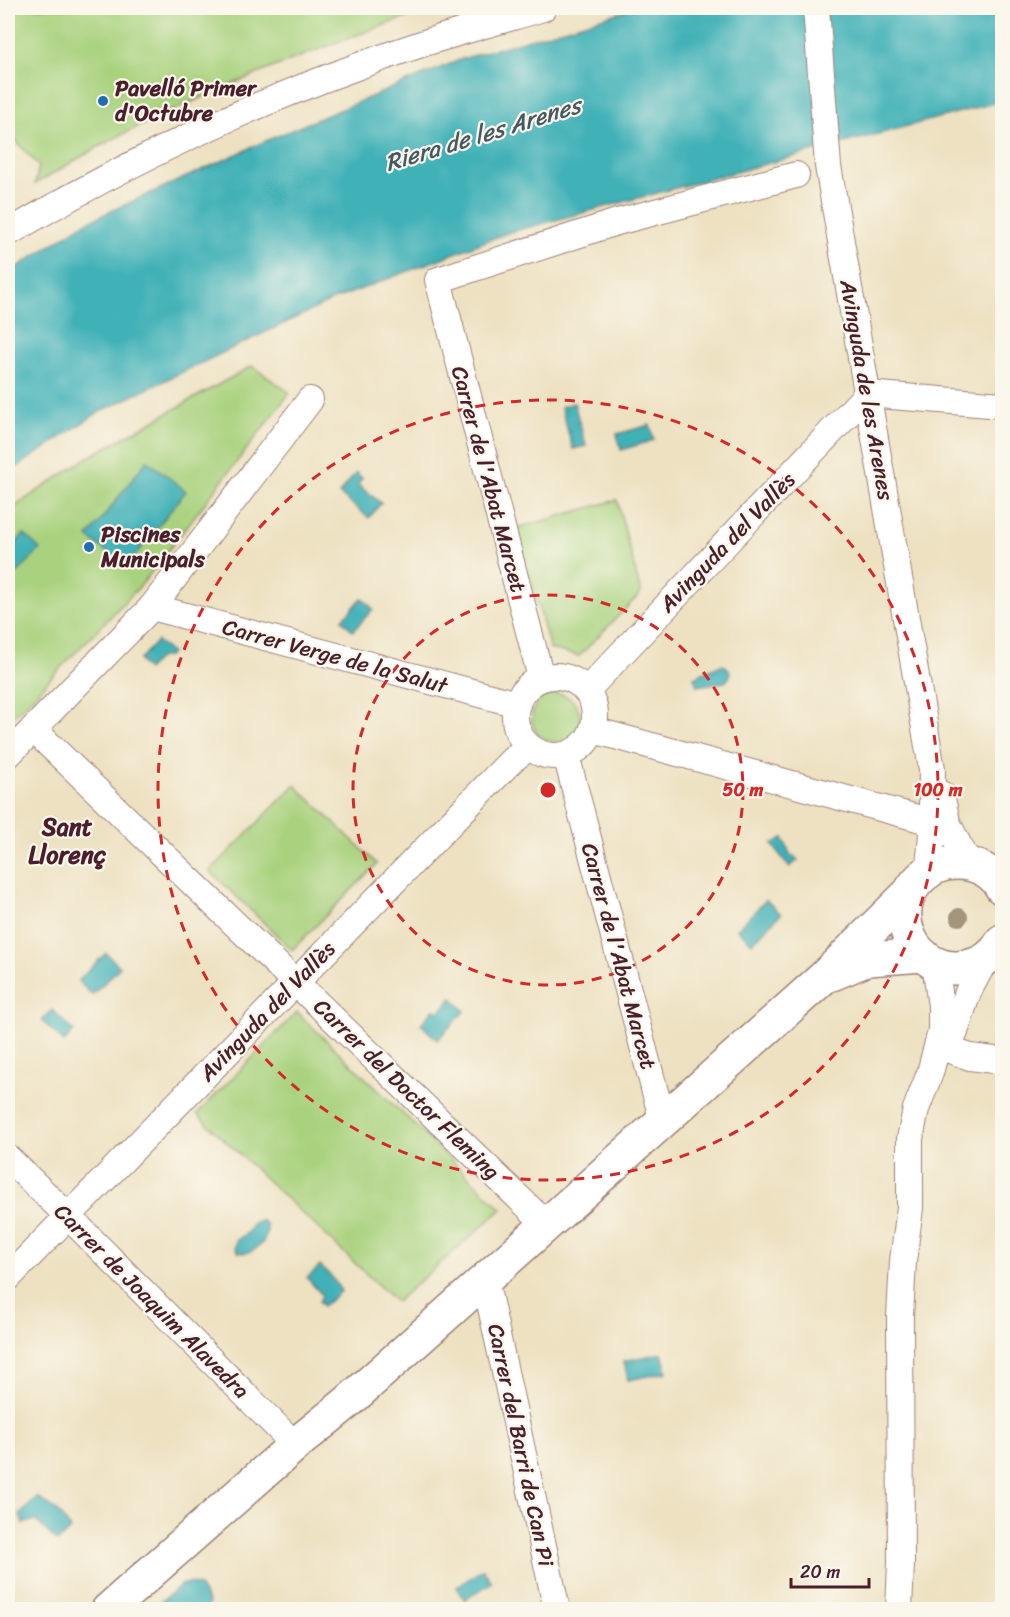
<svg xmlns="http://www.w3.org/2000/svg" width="1010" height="1617" font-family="Sriracha,sans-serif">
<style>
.green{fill:#a9d27e;stroke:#7a7854;stroke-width:1.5}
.water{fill:#41b1b7;stroke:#466871;stroke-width:1.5}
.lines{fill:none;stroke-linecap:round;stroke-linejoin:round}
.street-casing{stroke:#9c8076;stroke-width:28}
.secondary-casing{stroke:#9c8076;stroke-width:36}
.street{stroke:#fff;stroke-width:26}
.secondary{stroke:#fff;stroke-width:33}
.tree{fill:#a3947c}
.ring{fill:none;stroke:#d62828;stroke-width:3;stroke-dasharray:10 8}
.poi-dot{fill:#1f6fb2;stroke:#fbf7ec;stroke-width:2}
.labels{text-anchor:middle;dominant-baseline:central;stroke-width:4.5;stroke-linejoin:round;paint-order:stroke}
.poi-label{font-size:22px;font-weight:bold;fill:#4a1f2b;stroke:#fbf7ec;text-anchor:start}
.street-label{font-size:22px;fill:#4a1f2b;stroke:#fbf7ec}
.water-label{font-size:24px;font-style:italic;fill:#465963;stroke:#fbf7ec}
.neighbourhood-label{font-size:24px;font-weight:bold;fill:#4a1f2b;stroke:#fbf7ec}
.centre{fill:#d62828;stroke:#fbf7ec;stroke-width:3}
.ring-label{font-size:18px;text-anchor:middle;font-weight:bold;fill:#d62828;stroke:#fbf7ec;stroke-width:4.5;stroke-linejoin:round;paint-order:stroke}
</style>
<rect width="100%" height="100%" fill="#fbf7ec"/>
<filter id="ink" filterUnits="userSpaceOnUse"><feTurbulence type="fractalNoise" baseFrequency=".0167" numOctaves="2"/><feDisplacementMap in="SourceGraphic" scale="12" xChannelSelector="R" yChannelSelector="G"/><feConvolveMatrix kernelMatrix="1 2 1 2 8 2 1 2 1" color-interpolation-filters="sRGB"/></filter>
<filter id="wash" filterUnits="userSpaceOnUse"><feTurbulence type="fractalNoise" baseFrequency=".008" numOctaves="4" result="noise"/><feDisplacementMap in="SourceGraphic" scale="24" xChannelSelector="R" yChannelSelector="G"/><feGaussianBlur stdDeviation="1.35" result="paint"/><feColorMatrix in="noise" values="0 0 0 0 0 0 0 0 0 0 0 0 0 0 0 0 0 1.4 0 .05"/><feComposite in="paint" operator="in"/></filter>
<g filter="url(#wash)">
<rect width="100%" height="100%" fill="#ede1c1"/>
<g class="green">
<path d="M8 8H433C327 44 224 85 123 134 93 149 64 167 35 184L39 166 8 132Z"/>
<polygon points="252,366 290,393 143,583 8,722 8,511 87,458"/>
<polygon points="617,500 641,593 579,656 550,649 517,528"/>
<circle cx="556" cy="718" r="24"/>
<polygon points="295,785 377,864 292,950 210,871"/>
<polygon points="297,1012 502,1209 396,1302 197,1114"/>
</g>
<g class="water">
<polygon points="635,8 1002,8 1002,101 507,233 333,300 99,412 8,473 8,273 85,223 270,139 462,59"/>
<polygon points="574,403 586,446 573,449 561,407"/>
<polygon points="650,425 654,440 621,450 617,434"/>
<polygon points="147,460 186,491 126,567 88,537"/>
<polygon points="356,473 362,478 358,485 381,503 369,518 339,494"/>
<polygon points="24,534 40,549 8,583 8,551"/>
<polygon points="362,598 373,609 353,631 342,620"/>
<polygon points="157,641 171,653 167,657 160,657 147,670 139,660"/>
<path d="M721 665C731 666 733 676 725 682L697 686 694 677Z"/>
<polygon points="783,838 790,854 798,860 789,867 772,844"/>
<polygon points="766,900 781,914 752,943 737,929"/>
<polygon points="106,953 120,967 92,995 78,981"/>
<polygon points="452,998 465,1011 437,1040 421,1024 434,1009 439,1012"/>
<polygon points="52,1010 74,1031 64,1042 42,1021"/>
<path d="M260 1220 264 1222 267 1226C268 1242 254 1256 238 1252L235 1248 236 1241 248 1232 253 1223Z"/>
<polygon points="320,1266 332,1277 341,1291 323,1306 319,1302 322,1295 307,1278"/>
<polygon points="662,1353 667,1372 628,1380 624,1361"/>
<polygon points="37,1497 57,1511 71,1529 58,1542 35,1520 23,1524 20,1515"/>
<polygon points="483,1569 492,1582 465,1600 457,1587"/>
<polygon points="189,1583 199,1586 209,1603 208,1609 155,1609 157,1605 181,1585"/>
</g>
</g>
<g filter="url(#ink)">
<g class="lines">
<g class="street-casing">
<g id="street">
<path d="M816 8 828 166 932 769C931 804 935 838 927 873"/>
<path d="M8 233C119 167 235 111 356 67 386 56 416 45 447 36 479 26 511 18 543 8"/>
<polyline points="867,394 1002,405"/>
<polyline points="152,607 517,704"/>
<circle cx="555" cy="716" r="40"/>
<polyline points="541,678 438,280 617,222 796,175"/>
<polyline points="587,690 867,394"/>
<polyline points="33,729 547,1225"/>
<polyline points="593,730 932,822"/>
<polyline points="8,755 152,607 310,400"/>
<polyline points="566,755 663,1122"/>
<polyline points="941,794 947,822 958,844 969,863"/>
<polyline points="947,1049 955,1032 968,992 985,960"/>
<polyline points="947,1049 970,1057 1002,1061"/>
<polyline points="8,1158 68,1216 295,1445"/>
<polyline points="8,1278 513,759 529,747"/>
<polyline points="485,1280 557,1610"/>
<polyline points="899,1610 901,1563 900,1317 903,1261 910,1208 910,1139 916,1109 930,1073 941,1031 941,1006 935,963"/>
</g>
</g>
<g class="secondary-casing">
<g id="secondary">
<path d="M1002 888C993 871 975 863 957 863 943 863 934 867 924 875 882 909 914 977 966 967 982 964 995 955 1002 941"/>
<polyline points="832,974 868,959 923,955"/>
<polyline points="108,1610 295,1445 348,1402 824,977 909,893"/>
</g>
</g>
<use href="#street" class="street"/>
<use href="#secondary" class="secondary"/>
</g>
<circle class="tree" cx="959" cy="917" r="9"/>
</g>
<g class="ring">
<circle cx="548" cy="790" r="195"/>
<circle cx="548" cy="790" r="390"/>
</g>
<g class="poi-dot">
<circle cx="103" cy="101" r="6"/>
<circle cx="89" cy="547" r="6"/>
</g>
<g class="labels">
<g class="poi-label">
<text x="115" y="88">Pavelló Primer<tspan x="115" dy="25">d'Octubre</tspan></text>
<text x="101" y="534">Piscines<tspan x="101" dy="25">Municipals</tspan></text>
</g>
<g class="street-label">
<text transform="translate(867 390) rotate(80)">Avinguda de les Arenes</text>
<text transform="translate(489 479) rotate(75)">Carrer de l'Abat Marcet</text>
<text transform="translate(727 542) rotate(-46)">Avinguda del Vallès</text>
<text transform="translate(335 656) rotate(15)">Carrer Verge de la Salut</text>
<text transform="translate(619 956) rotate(75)">Carrer de l'Abat Marcet</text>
<text transform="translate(267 1011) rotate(-46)">Avinguda del Vallès</text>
<text transform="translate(407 1089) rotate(44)">Carrer del Doctor Fleming</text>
<text transform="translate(152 1301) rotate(45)">Carrer de Joaquim Alavedra</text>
<text transform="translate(521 1445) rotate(78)">Carrer del Barri de Can Pi</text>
</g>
<g class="water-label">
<text transform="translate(483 134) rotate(-17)">Riera de les Arenes</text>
</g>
<g class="neighbourhood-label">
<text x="67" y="827">Sant<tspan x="67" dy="28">Llorenç</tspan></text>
</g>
</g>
<circle cx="548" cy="790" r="9" class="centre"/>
<g class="ring-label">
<text x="743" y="796">50 m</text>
<text x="938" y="796">100 m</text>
</g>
<rect width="1010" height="1617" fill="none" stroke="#fbf7ec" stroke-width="30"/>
<path d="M791 1578v9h78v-9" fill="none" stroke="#4a1f2b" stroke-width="3"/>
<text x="800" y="1578" font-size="18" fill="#4a1f2b" stroke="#fbf7ec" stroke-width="4.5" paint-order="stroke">20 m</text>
</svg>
